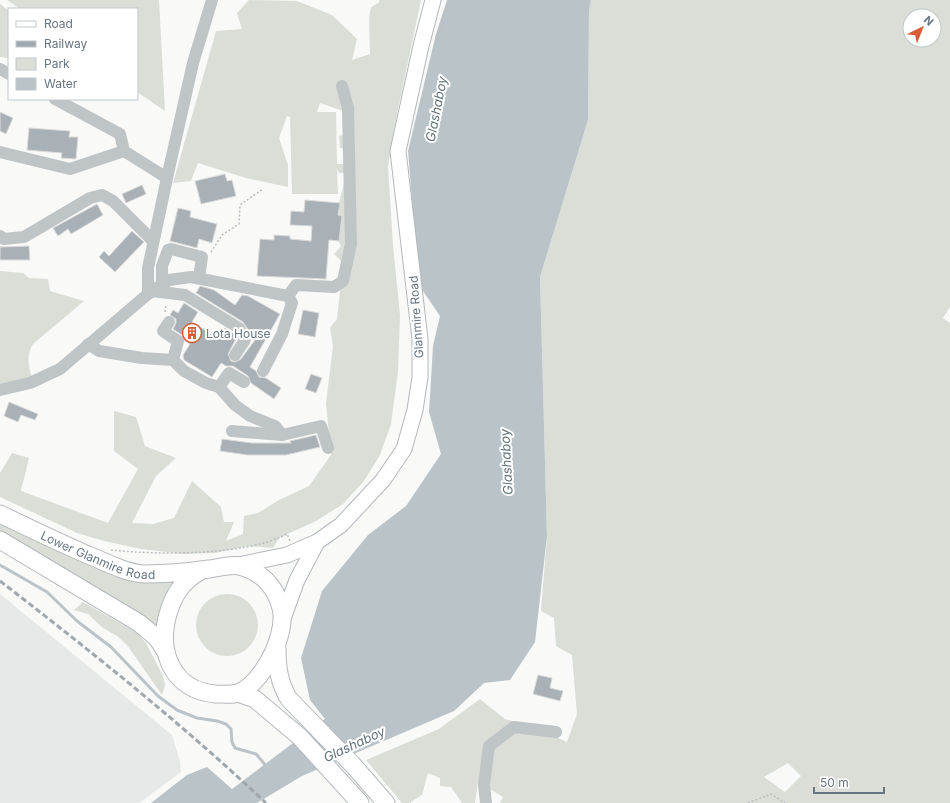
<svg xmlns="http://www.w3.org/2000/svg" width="950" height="803" font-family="Inter,sans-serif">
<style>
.built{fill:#e7e8e8}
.green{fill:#daded7;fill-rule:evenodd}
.water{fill:#bac4c8}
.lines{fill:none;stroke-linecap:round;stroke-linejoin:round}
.stream{stroke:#bac4c8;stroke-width:3}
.building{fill:#a9b0b6;stroke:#dbdbda}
.major-casing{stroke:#b3b8bc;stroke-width:17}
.highway-casing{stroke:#b5b9bc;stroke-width:19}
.path{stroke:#babdc0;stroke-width:1.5;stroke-dasharray:2 2;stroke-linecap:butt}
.minor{stroke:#bfc4c7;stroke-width:12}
.major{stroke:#fff;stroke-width:15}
.highway{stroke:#fff;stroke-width:17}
.rail{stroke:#a1a8ad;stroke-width:3;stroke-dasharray:6 3;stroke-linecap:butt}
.labels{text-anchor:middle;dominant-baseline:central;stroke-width:4;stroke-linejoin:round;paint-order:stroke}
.street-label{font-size:12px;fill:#667580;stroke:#fff}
.poi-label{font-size:12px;fill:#667580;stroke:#fff;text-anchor:start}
.water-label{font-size:13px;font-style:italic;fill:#61737a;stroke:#fff}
</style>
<rect width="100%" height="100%" fill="#f9f9f8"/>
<polygon class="built" points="0,594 172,735 180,761 181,772 139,803 0,803"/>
<g class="green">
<polygon points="7,0 159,0 165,111 137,92 137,9 20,9"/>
<path d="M249 0 297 1 332 15 357 39 352 60 370 54C370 46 368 12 371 8 372 6 376 4 379 3V0H421L396 119 388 166 393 245 400 315 398 372 391 424 380 455 364 481 343 504 316 521 279 538 273 548 248 546 215 553 184 554 141 549 104 541 77 533 0 497V473L12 453 29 458 21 491 108 523 138 469 114 451V411L136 417 145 446 176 458 156 476 132 523 153 524 174 518 192 481 221 507 224 522H234L226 541 243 534 244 516 258 513 279 500 309 486 331 455 326 403 333 346 330 328 337 319 343 263 334 254 341 246 334 234 341 230 338 206 347 173H339L337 168 338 194H292L290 117 287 116 279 138 288 165V187L246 178 198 163 191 181 173 183 216 31 242 29 237 13ZM320 103 343 111 348 134 339 136 340 148 351 150 347 164H337L336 112H317Z"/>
<path d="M591 0H950V307L943 318 950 323V803H500L503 797 478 782 475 803H462L451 787 440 786V778L428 773 422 795 411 802V803H402L366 760 439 729 480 699 505 719 534 727 567 742 577 714 572 655 556 646 554 618 541 611 547 536 540 277 588 120 589 12ZM910 16H934V40H910ZM788 763 801 776 785 792 764 777Z"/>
<polygon points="0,4 9,11 9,58 0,57"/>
<path d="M0 271 23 273 29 278 48 279 50 291 84 301 33 344C26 356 28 364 32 378L0 384Z"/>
<path d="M0 521 177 580C167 596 158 611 156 631L0 534Z"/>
<circle cx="227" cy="625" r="31"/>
<polygon points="83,602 137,633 146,643 163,676 165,685 162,695 127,645 117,636 103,628 88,614 74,610"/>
</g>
<polygon class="water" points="447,0 591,0 589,12 588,120 540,277 547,536 535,642 510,680 484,683 454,711 302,776 257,803 151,803 187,775 207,767 232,789 325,719 310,700 301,658 322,591 368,535 406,506 441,454 429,412 433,346 440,316 419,285 408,151 436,34"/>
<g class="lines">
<polyline class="stream" points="0,565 47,592 77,621 111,647 158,696 177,710 197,718 217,721 226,724 231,729 232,742 235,748 256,754 268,768"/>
</g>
<g class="building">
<polygon points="0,112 13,118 6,134 0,131"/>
<polygon points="29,128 70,131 69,137 78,137 76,159 61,158 62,153 27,150"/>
<polygon points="225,174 227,181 232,180 236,196 201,204 195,181"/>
<polygon points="142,185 146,194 126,203 122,194"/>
<polygon points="305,200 340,203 338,215 342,216 339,241 329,240 326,279 257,276 260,239 274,240 274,235 290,236 290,239 311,241 312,226 290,225 291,211 304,212"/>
<polygon points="97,204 103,215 71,234 68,229 58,236 53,228"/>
<polygon points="178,208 191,211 190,217 217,224 212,243 199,239 197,248 170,241"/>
<polygon points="132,231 144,242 115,272 99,257 104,251 109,256"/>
<polygon points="29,246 30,260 0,260 0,247"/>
<polygon points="200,286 214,290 235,305 242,295 248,296 280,314 250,367 256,371 259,377 266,378 281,388 274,399 251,383 248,376 233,366 226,366 221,363 212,377 184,360 183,355 190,344 185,341 182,335 173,329 176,323 176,319 170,315 173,310 178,313 184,303 198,312 192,322 218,338 224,328 233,333 236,339 228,354 231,361 235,362 241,359 255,340 243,322 196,293"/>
<polygon points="303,310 319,313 315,337 298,334"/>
<polygon points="311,374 322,378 316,393 305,389"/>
<polygon points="9,402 38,414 35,420 21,415 18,422 4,416"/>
<polygon points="316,435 320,447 286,455 247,455 220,451 222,439 252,443 291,443 290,441"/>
<polygon points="538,675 552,678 550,688 563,691 560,701 533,694"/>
</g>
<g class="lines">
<g class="major-casing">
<g id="major">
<polyline points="238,565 287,555 317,542 341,525 383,480 404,449 415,410 420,377 420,339 398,151 421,46 433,0"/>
<polyline points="281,624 297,580 317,542"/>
</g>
</g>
<g class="highway-casing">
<g id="highway">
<path id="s1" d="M0 514C29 528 58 542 88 555 106 562 125 573 145 574 167 574 188 572 209 569 218 568 231 564 239 566 261 571 276 587 281 608 285 624 277 647 269 661 262 673 251 688 238 693 231 695 223 694 216 694 173 691 157 652 168 614 174 593 183 581 202 570"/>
<polyline points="0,540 139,623 157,638 166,652"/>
<path d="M277 648C277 667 279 683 289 699L352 764 386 803"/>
<polyline points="238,693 255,699 300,737 360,803"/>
</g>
</g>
<g class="path">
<polyline points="436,41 449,0"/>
<polyline points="211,252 222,235 239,224 240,205 263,189"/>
<polyline points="165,312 166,304"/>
<path d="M111 550C158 555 245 556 287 534L290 541"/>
<polyline points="748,803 771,794 785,803"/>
</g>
<g class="minor">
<polyline points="0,69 9,74"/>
<polyline points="55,99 120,134 124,151 167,178"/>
<polyline points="0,152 70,169 124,151"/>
<polyline points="0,236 4,239 24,237 90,198 102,195 113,201 153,241"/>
<polyline points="162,284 162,266 168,250 171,249 202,257 199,278"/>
<polyline points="152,291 185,295 239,328 245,340 235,355"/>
<polyline points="148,294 169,280 191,277 288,296 292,303 282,334 263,371"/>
<polyline points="288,296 296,285 334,287 343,281 351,244 348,108 342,86"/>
<polyline points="169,322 163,331 178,341 173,360"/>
<polyline points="88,344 99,351 142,358 173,360 184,371 206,383 219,387 235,405 250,416 275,426 282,435"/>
<polyline points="219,387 229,373 244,382"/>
<polyline points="0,390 30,383 60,369 148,294 148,268 167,178 193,63 212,0"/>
<polyline points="232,431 282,435 321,426 328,448"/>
<polyline points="486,803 484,785 489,746 514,727 556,732"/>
</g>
<use href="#major" class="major"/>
<use href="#highway" class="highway"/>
<path class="rail" d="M0 581C92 652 182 724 266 803"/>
</g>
<defs>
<g id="building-ring" transform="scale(1)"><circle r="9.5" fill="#fff" stroke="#d85e39" stroke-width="1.5"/><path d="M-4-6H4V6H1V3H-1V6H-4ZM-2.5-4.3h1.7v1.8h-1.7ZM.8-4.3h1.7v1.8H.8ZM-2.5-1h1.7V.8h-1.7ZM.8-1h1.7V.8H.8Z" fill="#d85e39"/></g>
</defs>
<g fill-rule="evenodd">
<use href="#building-ring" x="192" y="333"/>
</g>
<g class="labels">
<g class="street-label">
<text transform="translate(416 317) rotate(-94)">Glanmire Road</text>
<text stroke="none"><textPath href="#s1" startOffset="107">Lower Glanmire Road</textPath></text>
</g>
<g class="poi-label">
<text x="206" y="333">Lota House</text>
</g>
<g class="water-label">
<text transform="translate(436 109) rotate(-79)">Glashaboy</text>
<text transform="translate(506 462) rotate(-93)">Glashaboy</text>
<text transform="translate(354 744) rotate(-25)">Glashaboy</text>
</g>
</g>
<rect x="8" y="8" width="130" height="92" fill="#ffffff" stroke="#c2c8cc"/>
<rect x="16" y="21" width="20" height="6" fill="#ffffff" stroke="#c2c8cc"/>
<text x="44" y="28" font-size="12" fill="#667580">Road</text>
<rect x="16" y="41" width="20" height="6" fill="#a1a8ad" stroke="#c2c8cc"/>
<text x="44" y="48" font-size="12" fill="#667580">Railway</text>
<rect x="16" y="58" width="20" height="12" fill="#daded7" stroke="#c2c8cc"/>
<text x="44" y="68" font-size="12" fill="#667580">Park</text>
<rect x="16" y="78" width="20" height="12" fill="#bac4c8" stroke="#c2c8cc"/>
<text x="44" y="88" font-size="12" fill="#667580">Water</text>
<g transform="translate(922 28) rotate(43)"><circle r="19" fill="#ffffff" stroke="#c2c8cc"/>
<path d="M0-3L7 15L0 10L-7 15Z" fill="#d85e39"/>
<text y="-6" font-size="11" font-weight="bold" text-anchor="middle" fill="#667580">N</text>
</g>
<path d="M814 787v6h70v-6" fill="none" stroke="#667580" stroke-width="2"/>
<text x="820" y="787" font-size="12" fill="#667580" stroke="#ffffff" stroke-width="3" paint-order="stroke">50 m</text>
</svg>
